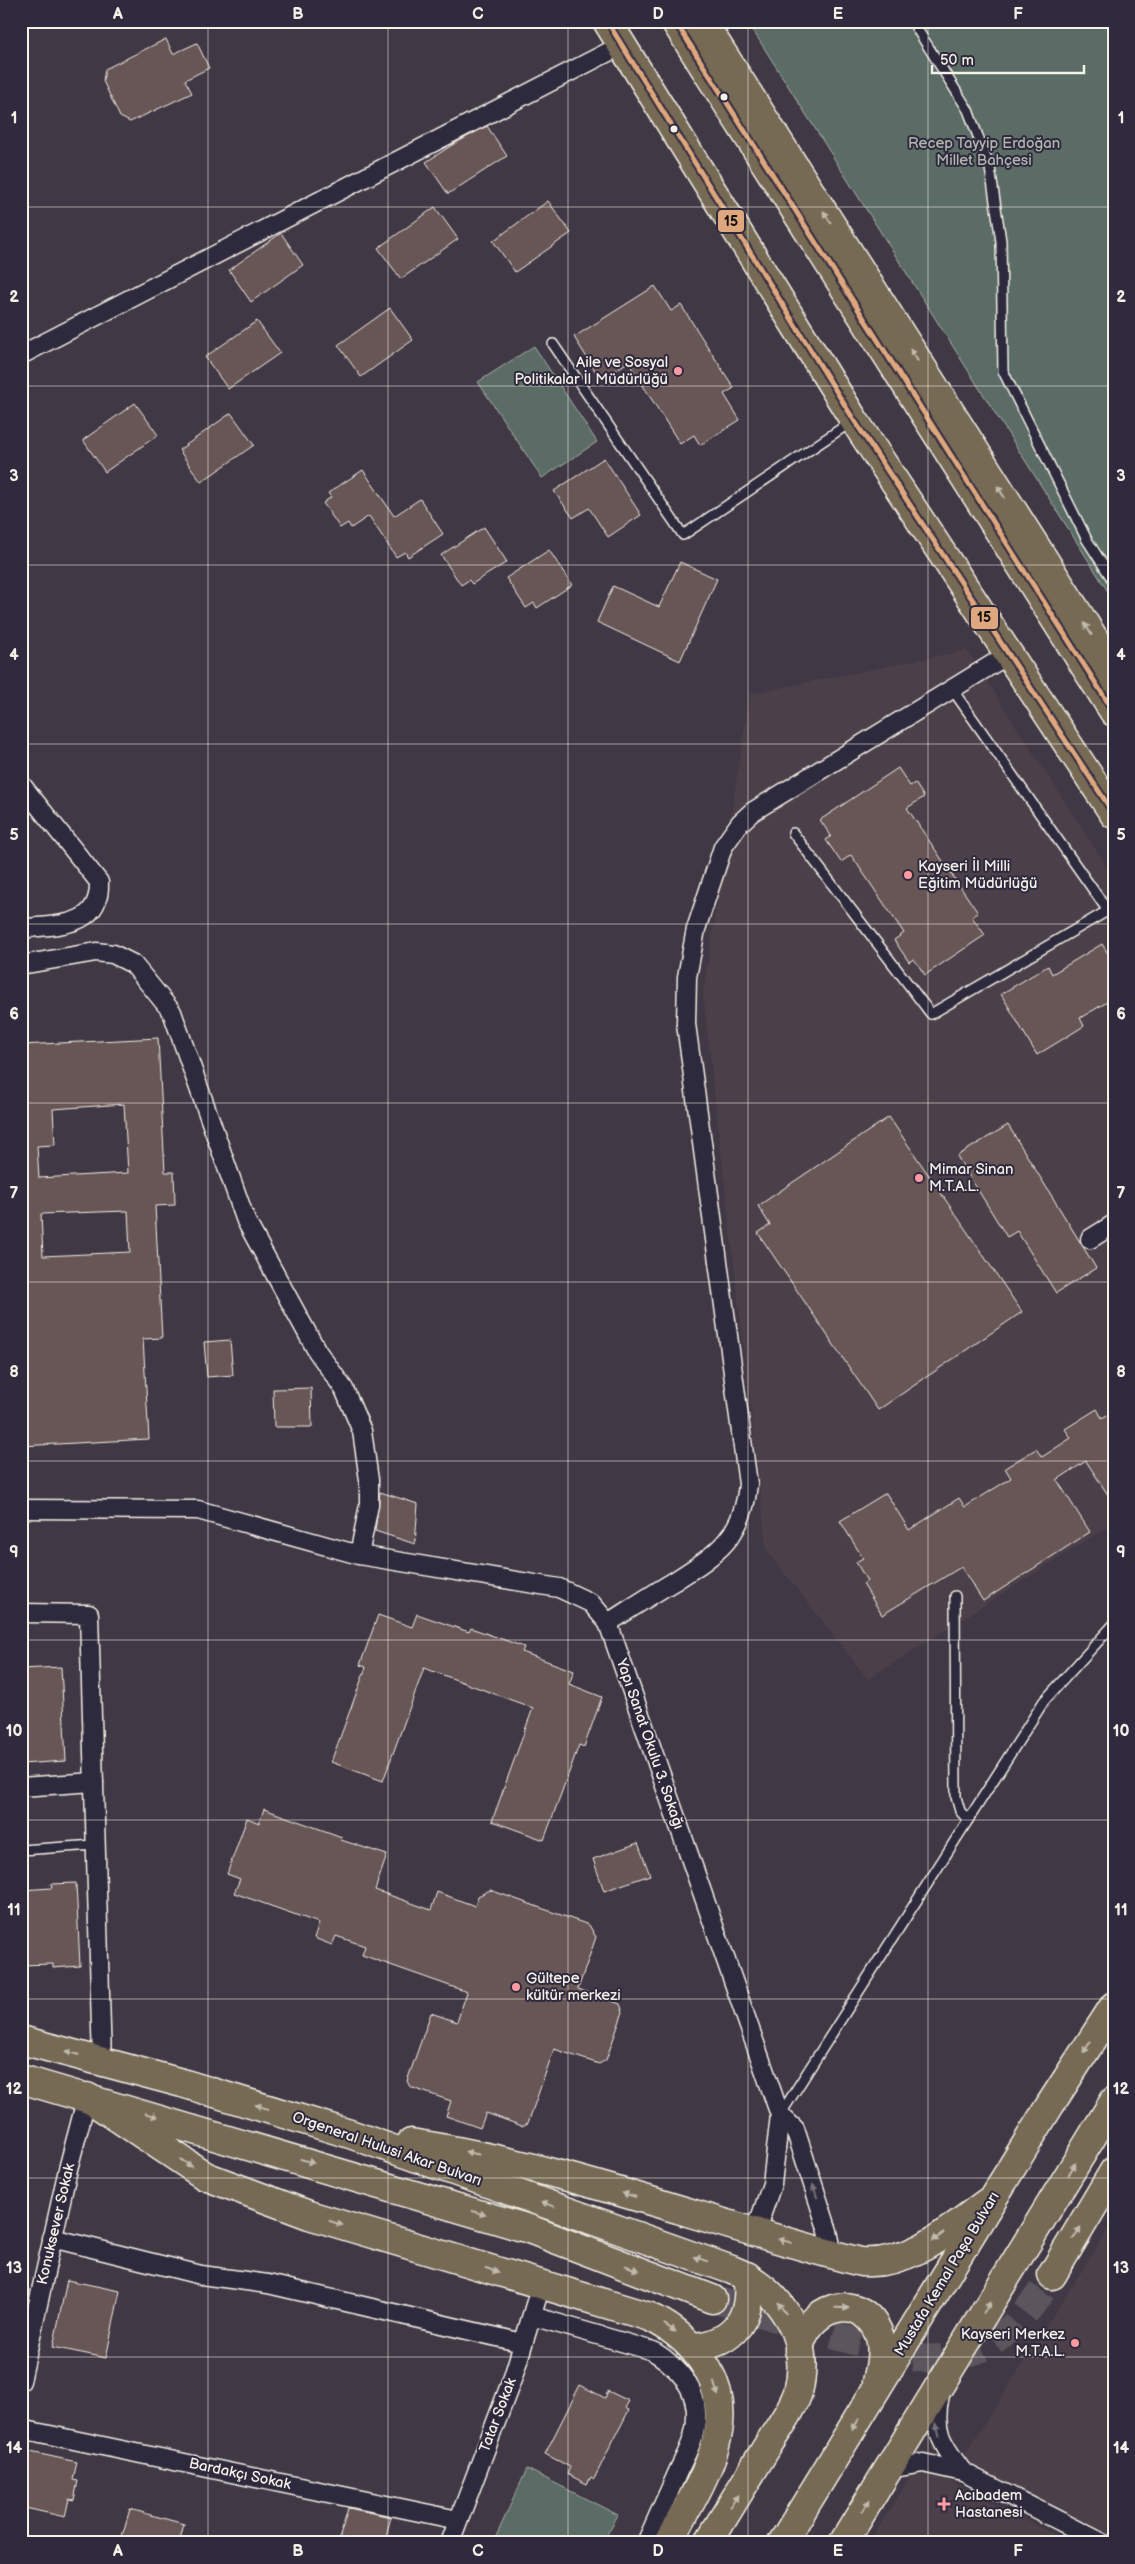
<svg xmlns="http://www.w3.org/2000/svg" width="1135" height="2564" font-family="'Balsamiq Sans',sans-serif">
<style>
.built{fill:#4c4149}
.green{fill:#5a6c65;stroke:#a7aea6}
.building{fill:#685756;stroke:#f4f1e8;fill-rule:evenodd}
.lines{fill:none;stroke-linecap:round;stroke-linejoin:round}
.primary-tunnel{stroke:#5b545d;stroke-width:28;stroke-dasharray:28 14;stroke-linecap:butt}
.service-casing{stroke:#f4f1e8;stroke-width:12}
.minor-casing{stroke:#f4f1e8;stroke-width:21}
.primary-casing{stroke:#f4f1e8;stroke-width:31}
.service{stroke:#2f2a3d;stroke-width:9}
.minor{stroke:#2f2a3d;stroke-width:18}
.primary{stroke:#766a55;stroke-width:28}
.bus-1-casing{stroke:#2f2a3d;stroke-width:9}
.bus-1{stroke:#dfa77e;stroke-width:5}
.oneway{fill:#c2bbad}
.oneway2{fill:#747079}
.grid{fill:none;stroke:#f4f1e8;stroke-width:1;stroke-opacity:0.55}
.bus-dot{fill:#f4f1e8;stroke:#2f2a3d;stroke-width:2}
.poi-dot{fill:#ff9aa2;stroke:#2f2a3d;stroke-width:2}
.labels{text-anchor:middle;dominant-baseline:central;stroke-width:4;stroke-linejoin:round;paint-order:stroke}
.park-label{font-size:15px;fill:#afb5ad;stroke:#2f2a3d}
.poi-label{font-size:15px;fill:#f4f1e8;stroke:#2f2a3d;text-anchor:start}
.street-label{font-size:15px;fill:#f4f1e8;stroke:#2f2a3d}
.line-badge{stroke:#2f2a3d;stroke-width:2}
.pale-badge-label{font-size:14px;text-anchor:middle;font-weight:bold;fill:#111}
.neatline{fill:none;stroke:#f4f1e8;stroke-width:2}
.grid-label{font-size:16px;text-anchor:middle;font-weight:bold;fill:#f4f1e8}
</style>
<rect width="100%" height="100%" fill="#403844"/>
<filter id="ink" filterUnits="userSpaceOnUse"><feTurbulence type="fractalNoise" baseFrequency=".02" numOctaves="2"/><feDisplacementMap in="SourceGraphic" scale="10" xChannelSelector="R" yChannelSelector="G"/><feConvolveMatrix kernelMatrix="1 2 1 2 8 2 1 2 1" color-interpolation-filters="sRGB"/></filter>
<g filter="url(#ink)">
<g class="built">
<polygon points="967,650 1114,878 1114,1523 868,1679 767,1551 703,994 750,694"/>
<polygon points="1114,2220 1114,2539 958,2466"/>
<polygon points="918,2465 1072,2543 869,2543"/>
</g>
<g class="green">
<polygon points="747,21 1114,21 1114,601"/>
<polygon points="534,346 597,442 542,478 478,382"/>
<polygon points="527,2469 618,2515 602,2543 493,2543"/>
</g>
<g class="building">
<polygon points="166,39 173,54 197,43 209,68 185,80 192,93 130,122 120,117 103,81 105,69"/>
<polygon points="487,126 507,156 448,194 426,162 452,145"/>
<polygon points="548,201 571,233 515,272 493,241"/>
<polygon points="435,207 458,239 401,279 378,248"/>
<polygon points="281,233 303,265 251,302 229,270"/>
<polygon points="655,286 671,311 681,305 734,388 724,394 740,420 700,445 694,435 680,444 628,362 601,380 574,337"/>
<polygon points="390,308 413,340 361,377 338,345"/>
<polygon points="257,321 280,353 228,389 205,357"/>
<polygon points="135,403 158,435 105,472 83,440"/>
<polygon points="231,413 254,445 201,482 179,450"/>
<polygon points="604,458 641,515 608,537 589,508 573,518 554,491"/>
<polygon points="363,470 394,516 420,499 443,534 408,557 405,552 396,557 369,516 351,528 348,523 340,528 323,503 331,497 328,493"/>
<polygon points="484,527 507,562 472,584 469,580 461,585 441,555"/>
<polygon points="549,550 572,585 537,608 534,603 526,608 506,578"/>
<polygon points="680,562 717,579 680,661 597,622 613,586 659,607"/>
<polygon points="898,768 910,786 915,783 924,797 907,808 978,913 972,917 985,935 925,975 914,959 909,962 894,940 904,933 851,855 841,862 826,840 831,836 820,820"/>
<polygon points="1102,944 1114,963 1114,998 1080,1018 1084,1026 1037,1055 1001,994 1048,966 1052,974"/>
<path d="M158 1038 165 1172H174L175 1205 155 1206 162 1338 143 1339 149 1439 21 1446V1269L25 1268 21 1212V1045ZM124 1104 128 1173 39 1178 37 1146 55 1145 53 1109ZM128 1211 130 1252 43 1256 41 1214Z"/>
<polygon points="889,1117 1022,1312 878,1410 758,1233 770,1225 758,1206"/>
<polygon points="1008,1125 1096,1268 1056,1293 1017,1231 1007,1237 957,1156"/>
<polygon points="230,1340 233,1375 207,1377 204,1342"/>
<polygon points="311,1388 312,1427 274,1427 273,1389"/>
<polygon points="1097,1409 1102,1418 1114,1411 1114,1504 1086,1461 1057,1480 1090,1532 983,1601 961,1567 882,1615 863,1584 867,1581 856,1562 863,1558 840,1521 886,1493 909,1530 959,1498 965,1507 1011,1478 1005,1468 1036,1449 1042,1457 1071,1438 1065,1429"/>
<polygon points="380,1492 418,1504 415,1544 375,1531"/>
<polygon points="417,1614 469,1632 471,1628 524,1647 522,1652 574,1671 569,1684 602,1697 584,1747 579,1745 544,1840 492,1821 533,1708 424,1668 383,1781 331,1762 366,1667 360,1665 378,1615 412,1627"/>
<polygon points="61,1667 66,1761 21,1764 21,1669"/>
<polygon points="264,1809 342,1837 341,1840 387,1855 375,1890 431,1910 437,1892 475,1906 478,1896 490,1890 589,1925 596,1937 578,1989 620,2004 623,2012 606,2060 599,2064 554,2049 528,2123 522,2126 486,2113 480,2128 446,2116 451,2101 410,2087 407,2081 431,2013 457,2022 467,1992 362,1955 365,1946 336,1936 332,1945 314,1938 319,1923 234,1893 240,1879 227,1874 247,1818 259,1823"/>
<polygon points="638,1843 650,1875 604,1891 593,1859"/>
<polygon points="76,1883 80,1966 53,1968 53,1964 21,1965 21,1890 52,1888 51,1884"/>
<polygon points="67,2280 120,2291 106,2358 53,2347"/>
<polygon points="580,2385 605,2398 608,2391 629,2401 625,2408 629,2410 613,2441 594,2479 591,2477 587,2484 567,2474 570,2467 545,2454"/>
<polygon points="21,2450 77,2462 73,2480 78,2481 74,2500 69,2499 65,2517 21,2507"/>
<polygon points="348,2508 391,2517 384,2543 338,2543"/>
<polygon points="130,2509 184,2524 179,2543 120,2543"/>
</g>
<g class="lines">
<path class="primary-tunnel" d="M712 2299 908 2357C981 2366 1016 2333 1052 2275"/>
<g class="service-casing">
<g id="service">
<polyline points="912,21 968,110 990,168 1001,241 1003,371 1087,540 1114,582"/>
<polyline points="553,344 683,535 851,422"/>
<polyline points="952,689 1108,911"/>
<polyline points="793,833 931,1014 1114,907"/>
<polyline points="955,1596 956,1797 960,1811 968,1820"/>
<polyline points="21,1850 95,1845"/>
<polyline points="780,2115 1044,1701 1114,1624"/>
</g>
</g>
<g class="minor-casing">
<g id="minor">
<polyline points="21,355 622,45"/>
<path d="M21 784 99 882C101 929 55 924 21 929"/>
<polyline points="21,965 96,952 113,954 133,964 172,1012 246,1221 317,1351 344,1389 362,1431 369,1480 369,1505 359,1555"/>
<polyline points="1090,1239 1114,1224"/>
<polyline points="21,1509 198,1510 359,1555 559,1588 591,1603 608,1623 780,2115 795,2129 828,2231 833,2255"/>
<polyline points="21,1613 89,1614 102,2062"/>
<path d="M608 1623C630 1609 651 1595 673 1582 715 1555 743 1539 748 1484L686 1024 687 977 696 929 723 847 740 823 752 812 1009 654"/>
<polyline points="21,1787 94,1782"/>
<polyline points="752,2231 761,2216 772,2184 780,2115"/>
<polyline points="52,2238 201,2275 268,2284 523,2343"/>
<path d="M532 2316 653 2351C685 2371 704 2398 693 2437 689 2451 681 2464 676 2476 666 2498 656 2521 646 2543"/>
<polyline points="21,2381 68,2169 87,2097"/>
<path d="M940 2395C932 2431 942 2444 963 2472"/>
<polyline points="21,2429 458,2520"/>
<polyline points="889,2469 923,2463 963,2472 1103,2543"/>
<polyline points="450,2543 513,2377 541,2285"/>
</g>
</g>
<g class="primary-casing">
<g id="primary">
<polyline points="607,21 854,420 1114,814"/>
<polyline points="675,21 1114,712"/>
<polyline points="702,21 1114,670"/>
<path d="M21 2040 182 2083 350 2134 732 2270C781 2289 812 2339 798 2392 792 2411 778 2429 768 2445 748 2478 728 2510 708 2543"/>
<polyline points="21,2079 529,2229 712,2299"/>
<path d="M87 2097 205 2176 309 2215 650 2317C675 2329 694 2345 708 2370 741 2429 696 2490 668 2543"/>
<path d="M411 2143C565 2166 711 2224 861 2262 913 2266 952 2227 992 2199"/>
<polyline points="1052,2275 1114,2171"/>
<path d="M692 2347C734 2345 754 2316 747 2276"/>
<path d="M799 2350C806 2308 858 2288 878 2332 885 2347 880 2368 877 2382"/>
<polyline points="782,2543 1050,2105 1114,2006"/>
<polyline points="843,2543 1114,2101"/>
</g>
</g>
<use href="#service" class="service"/>
<use href="#minor" class="minor"/>
<use href="#primary" class="primary"/>
<g class="bus-1-casing">
<g id="bus-1">
<polyline points="607,21 854,420 1114,814"/>
<polyline points="675,21 1114,712"/>
</g>
</g>
<use href="#bus-1" class="bus-1"/>
</g>
<defs><path id="oneway-solid" d="M-6-.8H1V-3.2L6.5 0L1 3.2V.8H-6Z" transform="scale(1.25)"/></defs>
<g class="oneway">
<use href="#oneway-solid" transform="translate(827 217) rotate(-122)"/>
<use href="#oneway-solid" transform="translate(914 355) rotate(-122)"/>
<use href="#oneway-solid" transform="translate(1001 492) rotate(-122)"/>
<use href="#oneway-solid" transform="translate(1088 629) rotate(-122)"/>
<use href="#oneway-solid" transform="translate(1087 2047) rotate(123)"/>
<use href="#oneway-solid" transform="translate(72 2053) rotate(-165)"/>
<use href="#oneway-solid" transform="translate(262 2107) rotate(-163)"/>
<use href="#oneway-solid" transform="translate(151 2115) rotate(16)"/>
<use href="#oneway-solid" transform="translate(472 2153) rotate(-167)"/>
<use href="#oneway-solid" transform="translate(307 2161) rotate(17)"/>
<use href="#oneway-solid" transform="translate(186 2163) rotate(34)"/>
<use href="#oneway-solid" transform="translate(1072 2169) rotate(-59)"/>
<use href="#oneway-solid" transform="translate(629 2195) rotate(-164)"/>
<use href="#oneway-solid" transform="translate(548 2204) rotate(-160)"/>
<use href="#oneway-solid" transform="translate(479 2213) rotate(17)"/>
<use href="#oneway-solid" transform="translate(336 2223) rotate(17)"/>
<use href="#oneway-solid" transform="translate(1077 2233) rotate(-59)"/>
<use href="#oneway-solid" transform="translate(938 2237) rotate(145)"/>
<use href="#oneway-solid" transform="translate(785 2241) rotate(-164)"/>
<use href="#oneway-solid" transform="translate(701 2259) rotate(-160)"/>
<use href="#oneway-solid" transform="translate(632 2268) rotate(21)"/>
<use href="#oneway-solid" transform="translate(492 2270) rotate(17)"/>
<use href="#oneway-solid" transform="translate(782 2308) rotate(-124)"/>
<use href="#oneway-solid" transform="translate(842 2308) rotate(1)"/>
<use href="#oneway-solid" transform="translate(987 2308) rotate(-59)"/>
<use href="#oneway-solid" transform="translate(670 2328) rotate(33)"/>
<use href="#oneway-solid" transform="translate(716 2389) rotate(72)"/>
<use href="#oneway-solid" transform="translate(856 2424) rotate(122)"/>
<use href="#oneway-solid" transform="translate(734 2501) rotate(-58)"/>
<use href="#oneway-solid" transform="translate(866 2506) rotate(-58)"/>
</g>
<g class="oneway2">
<use href="#oneway-solid" transform="translate(815 2191) rotate(-108)"/>
<use href="#oneway-solid" transform="translate(938 2430) rotate(-103)"/>
</g>
</g>
<path class="grid" d="M208 21V2543M388 21V2543M568 21V2543M748 21V2543M928 21V2543M21 207H1114M21 386H1114M21 565H1114M21 744H1114M21 924H1114M21 1103H1114M21 1282H1114M21 1461H1114M21 1640H1114M21 1820H1114M21 1999H1114M21 2178H1114M21 2357H1114"/>
<g class="bus-dot">
<circle cx="724" cy="97" r="4.5"/>
<circle cx="674" cy="129" r="4.5"/>
</g>
<g class="poi-dot">
<circle cx="678" cy="371" r="5"/>
<circle cx="908" cy="875" r="5"/>
<circle cx="919" cy="1178" r="5"/>
<circle cx="516" cy="1987" r="5"/>
<circle cx="1075" cy="2343" r="5"/>
<path d="M941.5 2496.5h5v5h5v5h-5v5h-5v-5h-5v-5h5z"/>
</g>
<g class="labels">
<g class="park-label">
<text x="984" y="143">Recep Tayyip Erdoğan<tspan x="984" dy="17">Millet Bahçesi</tspan></text>
</g>
<g class="poi-label">
<text x="668" y="362" text-anchor="end">Aile ve Sosyal<tspan x="668" dy="17">Politikalar İl Müdürlüğü</tspan></text>
<text x="918" y="866">Kayseri İl Milli<tspan x="918" dy="17">Eğitim Müdürlüğü</tspan></text>
<text x="929" y="1169">Mimar Sinan<tspan x="929" dy="17">M.T.A.L.</tspan></text>
<text x="526" y="1978">Gültepe<tspan x="526" dy="17">kültür merkezi</tspan></text>
<text x="1065" y="2334" text-anchor="end">Kayseri Merkez<tspan x="1065" dy="17">M.T.A.L.</tspan></text>
<text x="955" y="2495">Acıbadem<tspan x="955" dy="17">Hastanesi</tspan></text>
</g>
<g class="street-label">
<text transform="translate(650 1744) rotate(71)">Yapı Sanat Okulu 3. Sokağı</text>
<text transform="translate(387 2149) rotate(19)">Orgeneral Hulusi Akar Bulvarı</text>
<text transform="translate(56 2224) rotate(-77)">Konuksever Sokak</text>
<text transform="translate(947 2274) rotate(-59)">Mustafa Kemal Paşa Bulvarı</text>
<text transform="translate(498 2415) rotate(-69)">Tatar Sokak</text>
<text transform="translate(240 2474) rotate(12)">Bardakçı Sokak</text>
</g>
</g>
<g class="line-badge">
<rect x="717" y="209" width="28" height="24" rx="5" fill="#dfa77e"/>
<rect x="970" y="606" width="29" height="24" rx="5" fill="#dfa77e"/>
</g>
<g class="pale-badge-label">
<text x="731" y="226">15</text>
<text x="984" y="622">15</text>
</g>
<rect width="1135" height="2564" fill="none" stroke="#2f2a3d" stroke-width="55"/>
<path d="M932 65v8h152v-8" fill="none" stroke="#f4f1e8" stroke-width="2.5"/>
<text x="940" y="65" font-size="15" fill="#f4f1e8" stroke="#2f2a3d" stroke-width="4" paint-order="stroke">50 m</text>
<rect x="28" y="28" width="1080" height="2508" class="neatline"/>
<g class="grid-label">
<text x="118" y="19">A</text>
<text x="298" y="19">B</text>
<text x="478" y="19">C</text>
<text x="658" y="19">D</text>
<text x="838" y="19">E</text>
<text x="1018" y="19">F</text>
<text x="14" y="123">1</text>
<text x="1121" y="123">1</text>
<text x="14" y="302">2</text>
<text x="1121" y="302">2</text>
<text x="14" y="481">3</text>
<text x="1121" y="481">3</text>
<text x="14" y="660">4</text>
<text x="1121" y="660">4</text>
<text x="14" y="840">5</text>
<text x="1121" y="840">5</text>
<text x="14" y="1019">6</text>
<text x="1121" y="1019">6</text>
<text x="14" y="1198">7</text>
<text x="1121" y="1198">7</text>
<text x="14" y="1377">8</text>
<text x="1121" y="1377">8</text>
<text x="14" y="1557">9</text>
<text x="1121" y="1557">9</text>
<text x="14" y="1736">10</text>
<text x="1121" y="1736">10</text>
<text x="14" y="1915">11</text>
<text x="1121" y="1915">11</text>
<text x="14" y="2094">12</text>
<text x="1121" y="2094">12</text>
<text x="14" y="2273">13</text>
<text x="1121" y="2273">13</text>
<text x="14" y="2453">14</text>
<text x="1121" y="2453">14</text>
<text x="118" y="2556">A</text>
<text x="298" y="2556">B</text>
<text x="478" y="2556">C</text>
<text x="658" y="2556">D</text>
<text x="838" y="2556">E</text>
<text x="1018" y="2556">F</text>
</g>
</svg>
